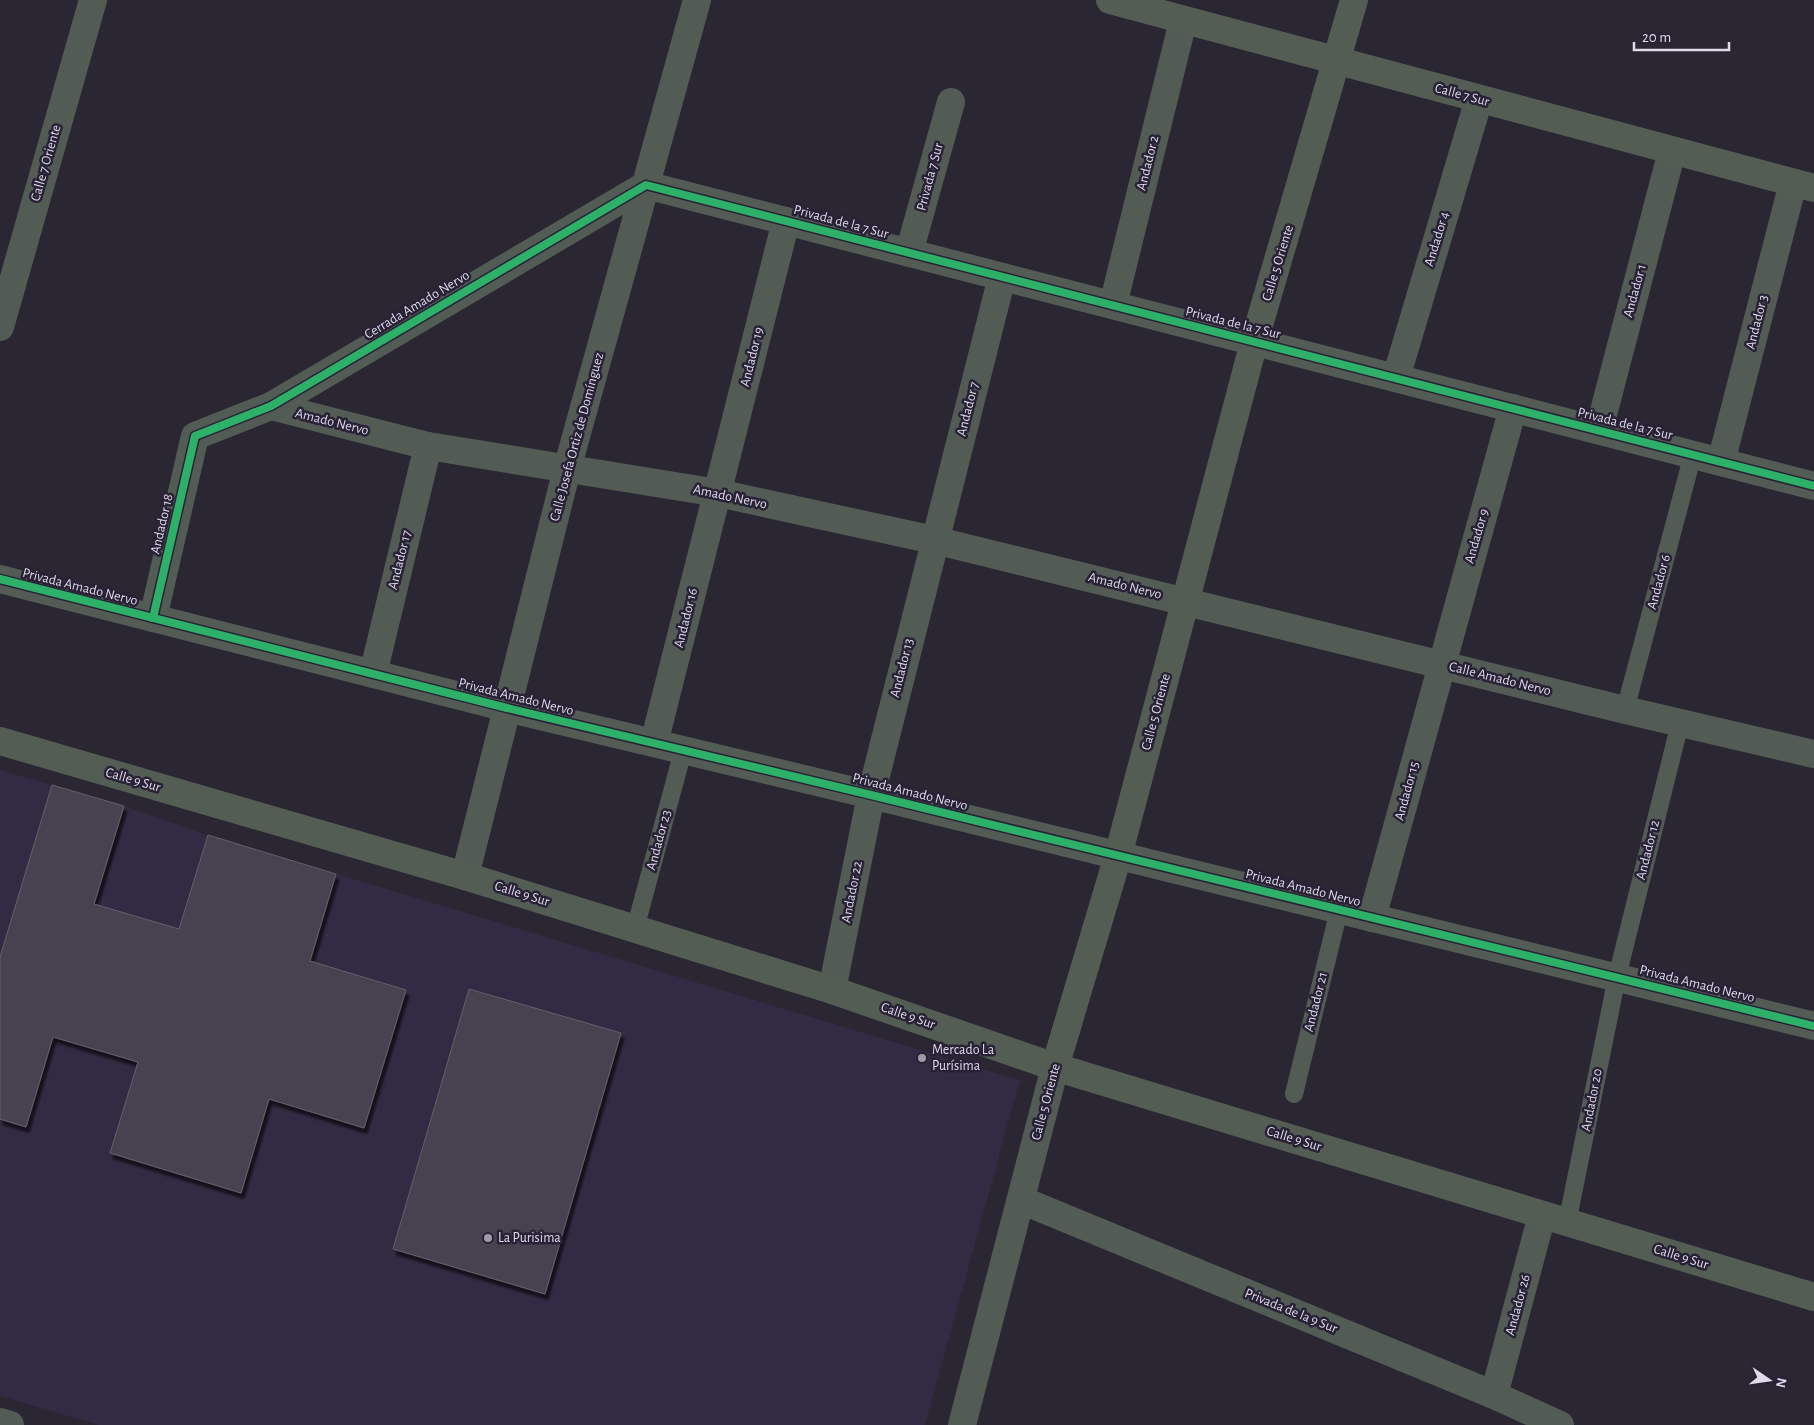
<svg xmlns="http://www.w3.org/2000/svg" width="1814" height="1425" font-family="'Alegreya Sans',sans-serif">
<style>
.built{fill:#332a43}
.building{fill:#46424f;stroke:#63606a;filter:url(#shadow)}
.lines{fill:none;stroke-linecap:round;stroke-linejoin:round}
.lane{stroke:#525b54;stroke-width:18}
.street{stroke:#525b54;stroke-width:28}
.secondary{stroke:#535d54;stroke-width:28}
.cycleway-casing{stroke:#292237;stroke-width:11}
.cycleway{stroke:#2db169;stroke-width:8}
.poi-dot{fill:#9f9ba8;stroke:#292237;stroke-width:2}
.labels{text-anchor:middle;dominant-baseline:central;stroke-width:5;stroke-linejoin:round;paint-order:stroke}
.street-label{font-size:14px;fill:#dedae8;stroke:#292237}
.poi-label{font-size:14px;fill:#dedae8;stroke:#292237;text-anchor:start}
</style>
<defs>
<filter id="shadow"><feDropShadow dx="3" dy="5.5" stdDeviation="1" flood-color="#0009"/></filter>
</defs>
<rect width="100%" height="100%" fill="#2a2732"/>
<polygon class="built" points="0,770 124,806 208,835 1020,1080 925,1425 99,1425 0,1396"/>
<g class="building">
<polygon points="52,785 124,806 94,904 179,929 208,835 336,874 310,961 406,990 364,1128 269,1099 241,1193 110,1153 138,1062 53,1037 26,1127 0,1119 0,957"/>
<polygon points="469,989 621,1033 545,1294 393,1249"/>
</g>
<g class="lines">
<g class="lane">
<polyline points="1625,710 1693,454"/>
<polyline points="635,929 683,751"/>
<polyline points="1294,1094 1339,910"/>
<polyline points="1567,1223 1617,977 1680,723"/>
</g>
<g class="street">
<polyline points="909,253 951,102"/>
<polyline points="1113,305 1183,21"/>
<polyline points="0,327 93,0"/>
<polyline points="1396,378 1479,99"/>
<polyline points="271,406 428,446 718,493 934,540 1625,710 1814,754"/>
<polyline points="1599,430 1672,151"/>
<polyline points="1721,462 1793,183"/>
<polyline points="0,579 507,708 871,795 1814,1026"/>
<polyline points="153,618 195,436 271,406 646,185 1814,486"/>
<polyline points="373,674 428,446"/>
<polyline points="654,743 786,221"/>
<polyline points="465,876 567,469 697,0"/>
<polyline points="1372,918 1513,408"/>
<polyline points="832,990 871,795 1002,277"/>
<polyline points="1021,1200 1494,1395 1560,1425"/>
<polyline points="1494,1395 1542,1215"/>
<polyline points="0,1422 10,1425"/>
<polyline points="962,1425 1055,1067"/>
</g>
<g class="secondary">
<polyline points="1110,0 1814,188"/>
<polyline points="0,741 465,876 832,990 1055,1067 1814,1297"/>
<polyline points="1055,1067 1118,856 1254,342 1354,0"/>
</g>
<g class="cycleway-casing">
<g id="cycleway">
<polyline points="0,579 507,708 871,795 1814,1026"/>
<polyline points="153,618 195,436 271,406 646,185 1814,486"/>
</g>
</g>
<use href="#cycleway" class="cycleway"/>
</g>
<g class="poi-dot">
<circle cx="922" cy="1058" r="5"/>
<circle cx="488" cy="1238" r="5"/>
</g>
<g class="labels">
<g class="street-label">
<text transform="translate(1462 95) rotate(15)">Calle 7 Sur</text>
<text transform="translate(46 163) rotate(-74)">Calle 7 Oriente</text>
<text transform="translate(1148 163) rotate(-76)">Andador 2</text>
<text transform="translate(930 177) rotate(-75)">Privada 7 Sur</text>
<text transform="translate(841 222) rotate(15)">Privada de la 7 Sur</text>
<text transform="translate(1437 239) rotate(-73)">Andador 4</text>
<text transform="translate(1278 263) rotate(-73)">Calle 5 Oriente</text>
<text transform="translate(1635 291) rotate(-75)">Andador 1</text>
<text transform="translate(417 305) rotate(-31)">Cerrada Amado Nervo</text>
<text transform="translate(1757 322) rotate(-76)">Andador 3</text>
<text transform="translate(1233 323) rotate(14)">Privada de la 7 Sur</text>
<text transform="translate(752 357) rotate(-76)">Andador 19</text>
<text transform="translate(968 409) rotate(-76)">Andador 7</text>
<text transform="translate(332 422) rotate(14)">Amado Nervo</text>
<text transform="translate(1625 424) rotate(14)">Privada de la 7 Sur</text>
<text transform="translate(577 437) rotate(-75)">Calle Josefa Ortiz de Domínguez</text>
<text transform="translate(730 497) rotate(12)">Amado Nervo</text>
<text transform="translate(162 524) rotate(-77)">Andador 18</text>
<text transform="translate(1477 536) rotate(-74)">Andador 9</text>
<text transform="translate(400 560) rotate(-76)">Andador 17</text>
<text transform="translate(1659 582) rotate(-75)">Andador 6</text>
<text transform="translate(1125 586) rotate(14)">Amado Nervo</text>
<text transform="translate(80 587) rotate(14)">Privada Amado Nervo</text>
<text transform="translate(686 618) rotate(-76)">Andador 16</text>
<text transform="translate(902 668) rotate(-76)">Andador 13</text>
<text transform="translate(1500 679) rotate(14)">Calle Amado Nervo</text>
<text transform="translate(516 697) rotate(14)">Privada Amado Nervo</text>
<text transform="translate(1156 712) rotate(-75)">Calle 5 Oriente</text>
<text transform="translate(133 780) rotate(16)">Calle 9 Sur</text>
<text transform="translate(1407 791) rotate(-75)">Andador 15</text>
<text transform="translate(910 792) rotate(14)">Privada Amado Nervo</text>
<text transform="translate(659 840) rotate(-75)">Andador 23</text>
<text transform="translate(1648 850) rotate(-76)">Andador 12</text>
<text transform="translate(1303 888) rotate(14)">Privada Amado Nervo</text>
<text transform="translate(852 892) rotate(-79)">Andador 22</text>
<text transform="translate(522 894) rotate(17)">Calle 9 Sur</text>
<text transform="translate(1697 984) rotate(14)">Privada Amado Nervo</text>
<text transform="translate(1316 1002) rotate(-76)">Andador 21</text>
<text transform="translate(908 1016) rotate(19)">Calle 9 Sur</text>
<text transform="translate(1592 1100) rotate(-79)">Andador 20</text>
<text transform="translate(1046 1102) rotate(-75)">Calle 5 Oriente</text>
<text transform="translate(1294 1139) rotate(17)">Calle 9 Sur</text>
<text transform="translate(1681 1257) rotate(17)">Calle 9 Sur</text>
<text transform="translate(1518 1305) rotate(-75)">Andador 26</text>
<text transform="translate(1291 1311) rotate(22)">Privada de la 9 Sur</text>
</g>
<g class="poi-label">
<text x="932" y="1050">Mercado La<tspan x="932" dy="16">Purísima</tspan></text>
<text x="498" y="1238">La Purisima</text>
</g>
</g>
<g transform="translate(1769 1380) rotate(103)" stroke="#292237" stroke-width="4" paint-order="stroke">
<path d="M0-4L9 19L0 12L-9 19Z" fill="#dedae8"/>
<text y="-8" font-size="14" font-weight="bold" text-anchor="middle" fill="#dedae8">N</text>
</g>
<path d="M1634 42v8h95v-8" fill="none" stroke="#dedae8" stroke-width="2.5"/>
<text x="1642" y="42" font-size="15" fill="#dedae8" stroke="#292237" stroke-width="4" paint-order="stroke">20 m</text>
</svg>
